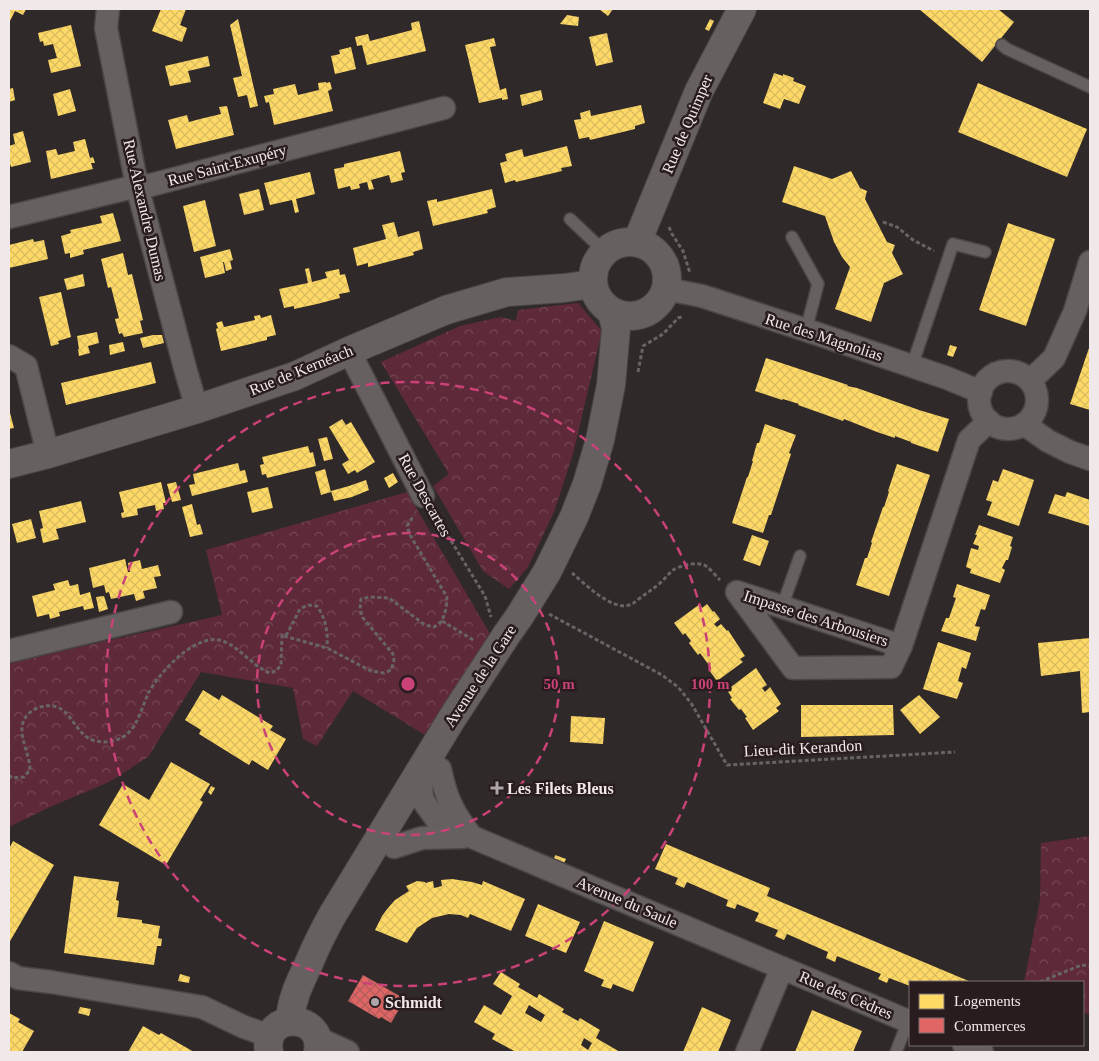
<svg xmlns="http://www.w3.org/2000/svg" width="1099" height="1061" font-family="Georgia,serif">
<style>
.park{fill:url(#park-crowns)}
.pitch{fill:#5e2938}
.homes{fill:url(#homes-cross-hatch);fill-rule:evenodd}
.shops{fill:url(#shops-cross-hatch)}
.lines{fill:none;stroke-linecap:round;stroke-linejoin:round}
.service-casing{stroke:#4b4646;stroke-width:14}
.minor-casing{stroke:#4b4646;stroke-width:25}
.secondary-casing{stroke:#4b4646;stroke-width:30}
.path{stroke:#686465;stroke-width:3;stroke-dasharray:4 2.5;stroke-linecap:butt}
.service{stroke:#666061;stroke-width:11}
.minor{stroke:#666061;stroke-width:22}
.secondary{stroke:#666061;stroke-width:28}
.ring{fill:none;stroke:#cb4278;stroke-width:2.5;stroke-dasharray:9 6}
.poi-dot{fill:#ada5a7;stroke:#291c1f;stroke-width:2}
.labels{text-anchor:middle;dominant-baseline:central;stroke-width:5;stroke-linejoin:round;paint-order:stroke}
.street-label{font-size:16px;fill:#f1e8ea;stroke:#291c1f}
.poi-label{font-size:16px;font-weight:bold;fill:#f1e8ea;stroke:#291c1f;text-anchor:start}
.centre{fill:#cb4278;stroke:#291c1f;stroke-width:2.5}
.ring-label{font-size:15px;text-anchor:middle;font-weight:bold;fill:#cb4278;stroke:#291c1f;stroke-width:5;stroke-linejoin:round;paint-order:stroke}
</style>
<defs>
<pattern id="park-crowns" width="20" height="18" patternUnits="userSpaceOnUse" patternTransform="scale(1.25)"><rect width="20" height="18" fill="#5e2938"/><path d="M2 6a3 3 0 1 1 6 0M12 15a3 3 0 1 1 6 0" fill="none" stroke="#764855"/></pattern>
<pattern id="homes-cross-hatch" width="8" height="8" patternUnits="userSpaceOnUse" patternTransform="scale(1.25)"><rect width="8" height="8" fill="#ffd966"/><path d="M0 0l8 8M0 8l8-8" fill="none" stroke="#dabc60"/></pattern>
<pattern id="shops-cross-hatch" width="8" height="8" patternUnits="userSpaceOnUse" patternTransform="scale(1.25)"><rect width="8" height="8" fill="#e06666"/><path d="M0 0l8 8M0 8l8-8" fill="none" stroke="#b25c5c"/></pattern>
</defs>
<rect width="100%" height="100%" fill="#30292a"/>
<g class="park">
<polygon points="578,303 602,331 573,454 554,512 528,567 509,589 483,571 433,486 449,474 381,362 460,326 501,317 516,321 518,310"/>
<polygon points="407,492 490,634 425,735 353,691 317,746 303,739 293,688 201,672 148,757 109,782 50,807 9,827 9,665 13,662 222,615 206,550"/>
<polygon points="1090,836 1090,1015 1083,1012 1083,982 1024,982 1040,900 1041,843"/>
</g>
<polygon class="pitch" points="1090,895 1090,945 1072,937"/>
<g class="homes">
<polygon points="9,9 26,9 23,15 15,11 9,23"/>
<polygon points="161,9 186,9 180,25 187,28 182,42 152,31"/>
<polygon points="599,9 613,9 608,16"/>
<polygon points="919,9 998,9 1014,22 982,62"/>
<polygon points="567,15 579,17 578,26 560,24"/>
<polygon points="238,19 258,106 250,108 247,95 238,97 233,78 242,76 230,25"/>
<polygon points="710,19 714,21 709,31 705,29"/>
<polygon points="419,21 426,51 367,65 362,45 357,46 355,37 368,34 370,41 412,30 411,23"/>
<polygon points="71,25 81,66 51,73 48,60 57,58 53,44 44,46 43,41 40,42 38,33"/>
<polygon points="607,33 613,62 596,66 589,37"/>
<polygon points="494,38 496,46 490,47 500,90 506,88 508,99 502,100 502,98 479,103 465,45"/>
<polygon points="351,47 356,69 335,74 331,56 340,54 339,50"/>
<polygon points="208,56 210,66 188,71 191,82 170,86 165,66"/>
<polygon points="774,73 783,76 783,74 794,78 793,81 806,86 799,104 784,99 780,109 763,103"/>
<polygon points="326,82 326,83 330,82 332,89 328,91 333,111 274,125 269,102 266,103 264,96 274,94 273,89 295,84 298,95 319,90 318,83"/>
<polygon points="978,83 1087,129 1067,177 958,132"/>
<polygon points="13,88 15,100 9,102 9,89"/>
<polygon points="70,89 76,111 58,116 53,94"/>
<polygon points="541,90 543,100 522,106 520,95"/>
<polygon points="641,105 645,123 635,126 635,129 590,140 589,137 579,139 574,120 581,119 580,113 590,110 591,116"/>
<polygon points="227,106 234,135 176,149 168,120 187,115 189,122 200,119 221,114 219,107"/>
<polygon points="23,131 31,162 11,167 9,160 9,146 15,144 13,134"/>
<polygon points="85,139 90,158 93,157 95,163 91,163 93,169 51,179 46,151 56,149 58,155 75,151 73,142"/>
<polygon points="567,146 572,166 561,168 562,171 516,182 515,180 505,183 500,163 507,161 505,154 522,149 524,157"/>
<polygon points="400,151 405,172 401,173 403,180 391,183 389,175 371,180 374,189 369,190 367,182 359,184 360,188 351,190 350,186 338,189 334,169 344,167 344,164"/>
<polygon points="794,166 832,179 851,171 860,188 867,191 865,199 887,242 895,245 892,253 903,274 884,283 871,322 835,309 850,267 842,257 834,242 825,216 782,202"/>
<polygon points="310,172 315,194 296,199 299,212 295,213 292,200 270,205 264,183"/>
<polygon points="259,189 264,210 244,215 239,194"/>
<polygon points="492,189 496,207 487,210 488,213 433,226 427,201 437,199 437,202"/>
<polygon points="205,200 216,246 194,252 183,206"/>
<polygon points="113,213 121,241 83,250 84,254 70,258 70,253 65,254 61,236 71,233 70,230 102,223 100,216"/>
<polygon points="394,222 398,237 419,231 423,249 413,252 414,255 368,267 368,263 357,266 353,248 386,239 382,225"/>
<polygon points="1008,223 1055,239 1026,326 979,310"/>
<polygon points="33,239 34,242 44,240 48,259 9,268 9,245"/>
<polygon points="230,249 233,260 230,261 232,269 226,271 224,262 223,262 225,273 205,278 200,257"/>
<polygon points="123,253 128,275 132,274 143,320 140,321 143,333 124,337 122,333 119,334 115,319 119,318 111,287 108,288 101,259"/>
<polygon points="309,268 312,282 327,278 325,272 339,269 340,275 345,274 350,292 339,294 340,298 317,304 294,309 294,306 284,308 279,289 308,283 305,269"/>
<polygon points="83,274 85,286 67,290 64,279"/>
<polygon points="61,292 71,337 58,341 59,344 51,346 39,297"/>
<polygon points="260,315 261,318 271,315 276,335 267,337 267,340 221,351 216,329 218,328 216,323 222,321 224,327 255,320 254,316"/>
<polygon points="97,332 99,343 88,346 90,353 79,356 78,349 79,349 77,336"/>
<polygon points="153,335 162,335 164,343 143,348 140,338"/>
<polygon points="123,342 125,351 110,355 109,345"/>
<polygon points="950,345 957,347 953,357 947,355"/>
<polygon points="1090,345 1090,410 1070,404"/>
<polygon points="766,358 848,385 847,386 857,388 919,410 949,419 938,452 911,443 911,442 895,436 895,438 877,432 844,419 843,421 798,405 799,404 783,399 782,400 755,391"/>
<polygon points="151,362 156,383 66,405 61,383"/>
<polygon points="9,409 14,428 9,429"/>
<polygon points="342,419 346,425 351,422 375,462 357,473 355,470 348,474 342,464 349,460 329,427"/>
<polygon points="765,424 796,435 789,453 791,454 771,515 769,515 763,533 732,523 747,477 748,477 753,461 752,461 757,443 759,443"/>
<polygon points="327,437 333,459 324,461 318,439"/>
<polygon points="308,446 310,453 313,452 316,466 267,478 266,474 262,475 260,465 264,464 262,457"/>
<polygon points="238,463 240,471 245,470 248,482 192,496 189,485 195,484 193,474"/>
<polygon points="897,464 930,475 889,596 856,585 865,558 867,558 872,543 871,542 883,507 884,507 889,492 888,491"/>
<polygon points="325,469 331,492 321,495 315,472"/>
<polygon points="1003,469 1034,480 1019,526 987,515 992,502 986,500 993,480 998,482"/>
<polygon points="393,473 398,482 389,488 384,478"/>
<polygon points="366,480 369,490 352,497 334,501 331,491 349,486"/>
<polygon points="161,482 166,503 163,503 164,509 156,511 155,505 145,507 137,509 138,515 122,518 121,513 124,512 119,492"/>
<polygon points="176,482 181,500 172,502 167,484"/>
<polygon points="268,487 273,508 252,513 247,492"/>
<polygon points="1067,492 1090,500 1090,526 1048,513 1055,494 1065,497"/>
<polygon points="81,501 86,522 56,529 59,539 43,543 40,529 43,528 39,511"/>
<polygon points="192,504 197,525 200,524 203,534 190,537 182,507"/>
<polygon points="31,519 36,538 17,543 12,524"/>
<polygon points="979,525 1013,537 1010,546 1012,547 1008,560 1006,560 1002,568 1005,570 1000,583 970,573 971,569 966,567 971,548 978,550 979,546 973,544 977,535 975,535"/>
<polygon points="752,535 769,541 760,566 743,560"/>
<polygon points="125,559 128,572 130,572 128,563 140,560 142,569 158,565 161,576 154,577 157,588 143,591 145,598 136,601 134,594 111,599 109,592 106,593 104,585 93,588 89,568"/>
<polygon points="68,580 70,586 78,584 80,595 90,592 94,608 84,610 83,606 59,612 60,616 50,619 49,614 37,617 32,596 55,590 53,584"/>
<polygon points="957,584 990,595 985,610 981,609 975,626 980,627 976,641 941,631 946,618 949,618 956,598 953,597"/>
<polygon points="104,596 108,609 99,612 96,597"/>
<polygon points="700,604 702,608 707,604 713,612 714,611 720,619 714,624 717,627 721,624 727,631 728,630 745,656 740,659 743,662 717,681 709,670 711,668 700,653 698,655 689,643 691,641 685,633 683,635 674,623"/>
<polygon points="1090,638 1090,712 1082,713 1080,671 1041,676 1038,643"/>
<polygon points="938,642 971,653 966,669 962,667 958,681 963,683 957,699 923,689"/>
<polygon points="756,668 767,685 762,688 765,692 770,687 781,704 776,708 779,711 753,730 745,718 747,717 741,709 739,710 730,699 732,698 727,690"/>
<polygon points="203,690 219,700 222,695 273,726 270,730 286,739 268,770 252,760 249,765 199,734 201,730 185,720"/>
<polygon points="919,695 940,717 920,734 900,710"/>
<polygon points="801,705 893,705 894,735 801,737"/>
<polygon points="571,716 605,718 603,744 570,742"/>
<polygon points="171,762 210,784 200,800 203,802 166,865 99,825 123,784 149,800"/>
<polygon points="211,786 215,788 211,795 208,792"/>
<polygon points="13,841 54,865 9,943 9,849"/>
<polygon points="666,844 770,888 767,896 971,982 910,982 910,986 889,978 887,983 878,979 881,974 837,956 835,962 826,958 828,952 787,934 784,940 775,936 778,930 755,921 759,913 737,904 735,909 726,906 728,900 687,882 684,888 675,884 678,878 655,869"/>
<polygon points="555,855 566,859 564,863 554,859"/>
<polygon points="74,876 119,882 116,900 119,901 117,917 142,920 142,923 160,926 158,938 162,939 161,946 157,946 154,965 64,953"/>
<polygon points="452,879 472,882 482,885 483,881 525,899 511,931 470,914 468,918 461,915 449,914 432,918 417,928 407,943 375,930 382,916 388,908 395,900 409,891 406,886 417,881 425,882 425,883 433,881 434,888 442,886 441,880"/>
<polygon points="538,904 580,922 566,953 525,936"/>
<polygon points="604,921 654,942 633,992 613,984 611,989 601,986 604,980 584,971"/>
<path d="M501 972 520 984 518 987 537 998 539 994 564 1009 562 1012 578 1021 580 1018 600 1030 596 1038 620 1052H516L492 1039 495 1034 474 1022 484 1005 501 1015 512 996 493 984ZM529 1005 545 1015 541 1022 525 1013ZM584 1038 592 1043 588 1050 581 1045Z"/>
<polygon points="180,974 190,977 189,983 178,981"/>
<polygon points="80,1007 91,1009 89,1016 78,1013"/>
<polygon points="702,1007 731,1020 718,1052 683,1052"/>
<polygon points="812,1010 862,1031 853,1052 795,1052"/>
<polygon points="9,1013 20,1019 18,1022 34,1031 22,1052 9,1052"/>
<polygon points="143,1026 159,1035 161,1033 194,1052 128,1052"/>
</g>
<polygon class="shops" points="363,975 405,999 391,1023 381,1017 379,1019 348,1001"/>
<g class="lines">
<g class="service-casing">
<g id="service">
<polyline points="1002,45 1007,49 1090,87"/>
<polyline points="570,219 605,252"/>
<polyline points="792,237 818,284 806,330"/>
<polyline points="912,366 953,244 985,252"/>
<polyline points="782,607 800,556"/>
<polyline points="896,1052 908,1021"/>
</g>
</g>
<g class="minor-casing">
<g id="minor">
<polyline points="108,9 106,28 137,186 185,368 197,409"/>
<polyline points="9,217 137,186 151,185 444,108"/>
<polyline points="666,289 702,296 806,330 947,378 981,392"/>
<polyline points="349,351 423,496"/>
<polyline points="9,356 26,366 48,454"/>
<circle cx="1008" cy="400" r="29"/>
<polyline points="1030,381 1054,358 1075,311 1090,262"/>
<polyline points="1024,424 1048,441 1070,452 1090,459"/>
<polyline points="901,646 737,592 793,668 891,667 901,646 969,440 989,421"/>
<polyline points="9,651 171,612"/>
<path d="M440 769C446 798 453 813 471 836"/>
<polyline points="421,770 422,799 439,823 910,1022"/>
<polyline points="394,847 422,838 463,837"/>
<polyline points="9,973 18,978 51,982 202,1007 244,1027 270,1036"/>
<polyline points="317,1038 348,1052"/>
<polyline points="964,1045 982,1052"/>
<polyline points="747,1052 782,968"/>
</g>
</g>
<g class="secondary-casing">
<g id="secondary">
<polyline points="637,242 699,91 742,9"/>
<circle cx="630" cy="279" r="37"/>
<polyline points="9,464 48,454 197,409 295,376 349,351 446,310 507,292 564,288 593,284"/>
<path d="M290 1021C291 1000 300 982 309 963 316 946 324 930 333 914L451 720 507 634 519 617 547 572 574 517 587 484 600 440 611 385 616 328 612 312"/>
<path d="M269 1052C261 1011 325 1012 318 1052"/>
</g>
</g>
<g class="path">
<polyline points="883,222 897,227 913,240 934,251"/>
<polyline points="669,227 672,234 683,251 690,273"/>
<polyline points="638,372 643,346 663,334 678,318 684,316"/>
<polyline points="434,513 485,596 491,617"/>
<path d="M572 573C585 584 606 605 624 606 631 606 635 602 640 598 647 593 653 589 659 584 664 580 668 574 673 570 681 565 698 561 706 566 711 570 716 576 720 580"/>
<polyline points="549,614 662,675 678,687 691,703 727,765 955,752"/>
<polyline points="442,621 475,641"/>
<polyline points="284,636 327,648 371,671 384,673 391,670 394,661 393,654 363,618 360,609 361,599 370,597 389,598 425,625 434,627 442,621 446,609 447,597 410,535 407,526 414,515"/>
<path d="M9 775 12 778 24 777 30 770C30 757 22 743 22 730 21 712 42 702 57 707 71 712 76 732 90 739 98 743 110 743 119 739 137 732 141 708 149 692 160 672 194 635 219 640 238 644 251 666 270 673L276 671 281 665 282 635 287 634 300 609 308 605 317 606C326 619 328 632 327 648"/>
<polyline points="1040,982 1081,965 1090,966"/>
</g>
<use href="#service" class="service"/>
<use href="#minor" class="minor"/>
<use href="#secondary" class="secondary"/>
</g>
<g class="ring">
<circle cx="408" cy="684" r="151"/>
<circle cx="408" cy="684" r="302"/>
</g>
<g class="poi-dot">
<path d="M494.5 780.5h5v5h5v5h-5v5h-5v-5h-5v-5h5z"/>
<circle cx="375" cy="1002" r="5"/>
</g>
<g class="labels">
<g class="street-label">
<text transform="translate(687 124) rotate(-67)">Rue de Quimper</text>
<text transform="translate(227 165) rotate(-15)">Rue Saint-Exupéry</text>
<text transform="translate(145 210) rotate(77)">Rue Alexandre Dumas</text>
<text transform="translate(824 337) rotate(18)">Rue des Magnolias</text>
<text transform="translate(301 370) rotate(-22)">Rue de Kernéach</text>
<text transform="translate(425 495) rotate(61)">Rue Descartes</text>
<text transform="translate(816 618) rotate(18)">Impasse des Arbousiers</text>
<text transform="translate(480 676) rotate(-57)">Avenue de la Gare</text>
<text transform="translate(803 748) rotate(-3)">Lieu-dit Kerandon</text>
<text transform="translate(627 902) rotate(23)">Avenue du Saule</text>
<text transform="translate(846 995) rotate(23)">Rue des Cèdres</text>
</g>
<g class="poi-label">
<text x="507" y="788">Les Filets Bleus</text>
<text x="385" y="1002">Schmidt</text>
</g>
</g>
<circle cx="408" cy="684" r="8" class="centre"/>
<g class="ring-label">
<text x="559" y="689">50 m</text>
<text x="710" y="689">100 m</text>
</g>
<rect width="1099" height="1061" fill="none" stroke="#f1e8ea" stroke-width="20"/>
<rect x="909" y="981" width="175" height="65" fill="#291c1f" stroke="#796e70"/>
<rect x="919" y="994" width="25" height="15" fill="#ffd966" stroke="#796e70"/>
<text x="954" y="1006" font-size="15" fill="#f1e8ea">Logements</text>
<rect x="919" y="1018" width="25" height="15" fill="#e06666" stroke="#796e70"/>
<text x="954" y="1031" font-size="15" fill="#f1e8ea">Commerces</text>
</svg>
